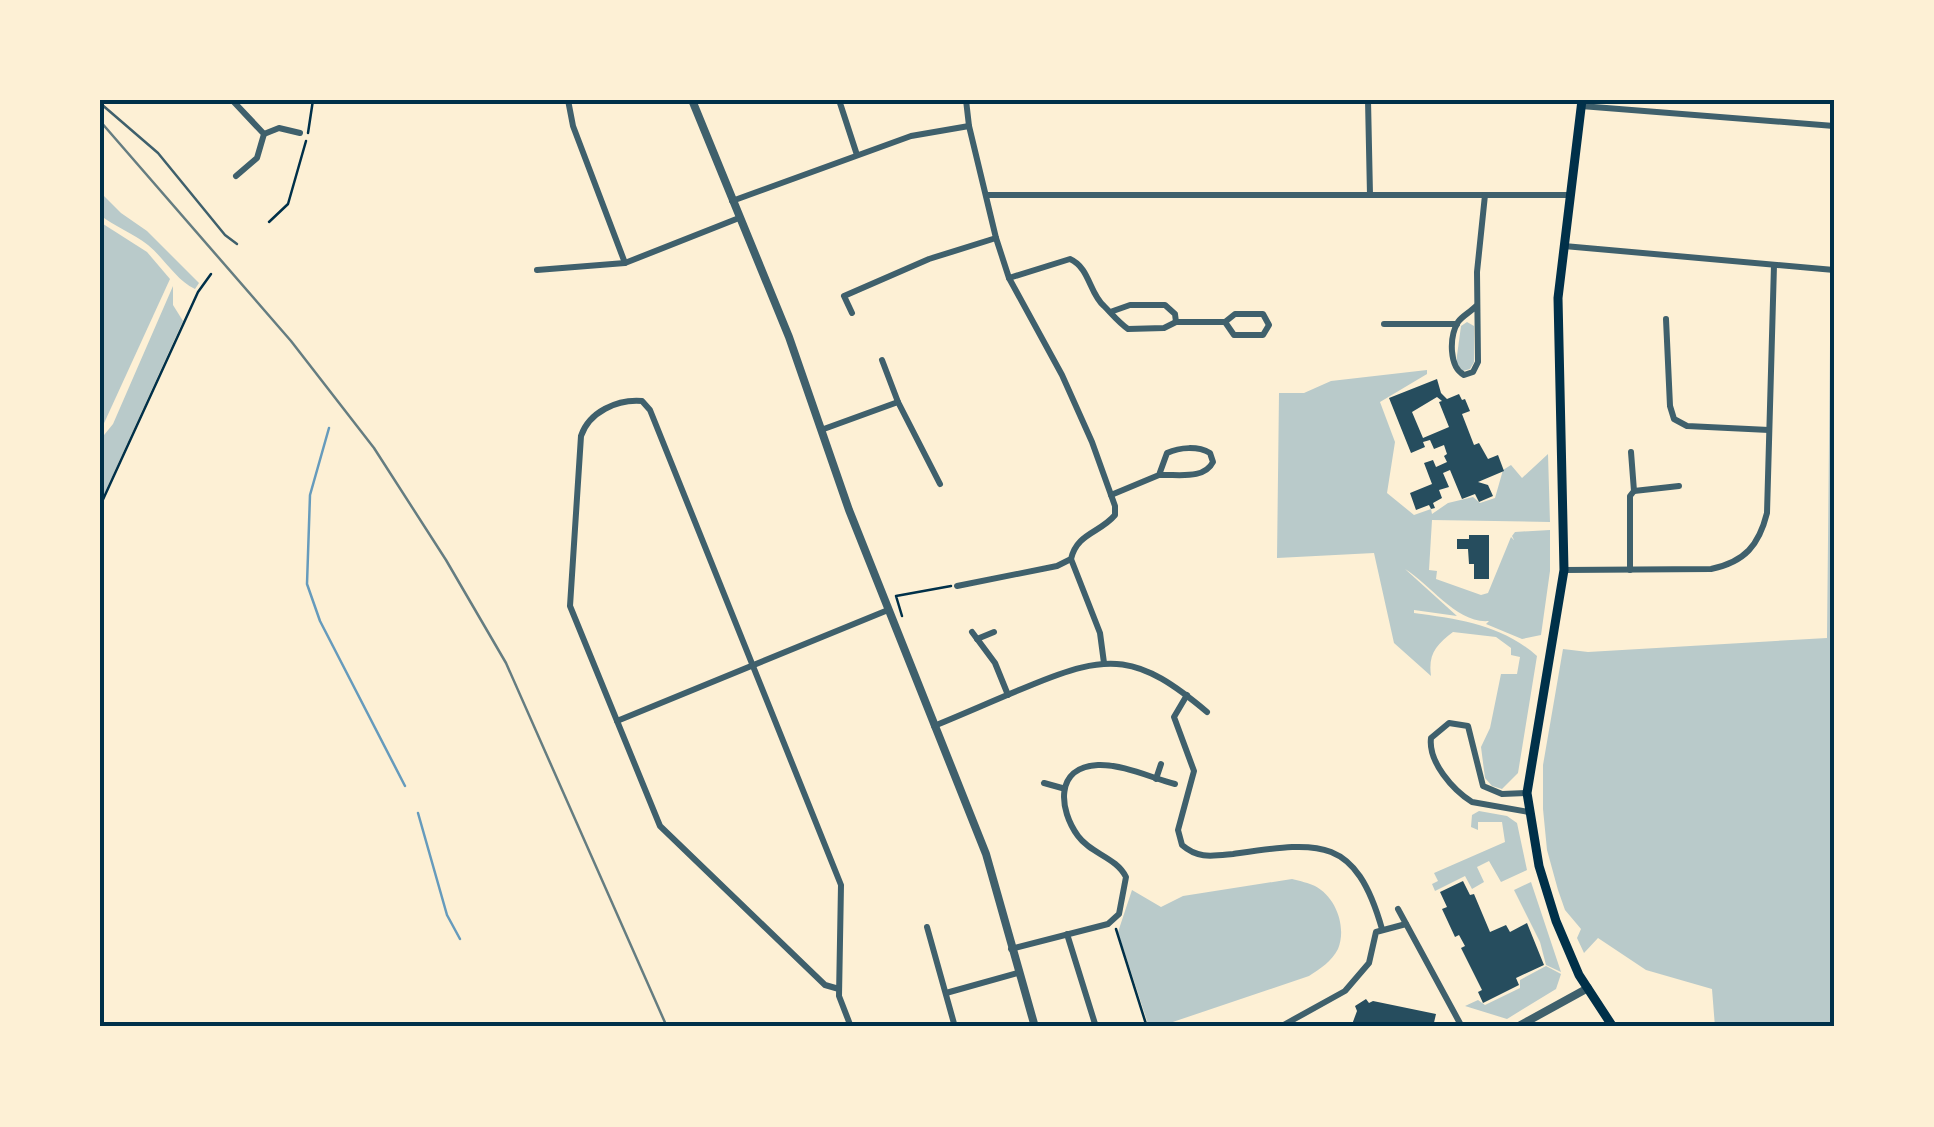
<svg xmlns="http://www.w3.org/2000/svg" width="1934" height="1127" font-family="'Space Grotesk',sans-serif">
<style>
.green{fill:#b9caca}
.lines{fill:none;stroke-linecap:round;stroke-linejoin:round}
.stream{stroke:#669bbc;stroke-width:2.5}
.building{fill:#264d5e;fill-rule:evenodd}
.path{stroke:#003049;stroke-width:2.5}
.service{stroke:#3f606c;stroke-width:2.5}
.minor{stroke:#3f606c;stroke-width:6}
.tertiary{stroke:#3f606c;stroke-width:8}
.primary{stroke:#003049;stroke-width:9}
.rail{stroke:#657d81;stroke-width:2.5}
.neatline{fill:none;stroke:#003049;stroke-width:4}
</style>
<rect width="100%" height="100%" fill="#fdf0d5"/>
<g class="green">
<path d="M100 192 121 213 147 231 199 283 195 289C176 280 165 259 148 245 133 233 115 227 100 215Z"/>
<polygon points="100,222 147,252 170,279 100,432"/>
<polygon points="173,286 173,305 183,321 100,503 100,440 113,424"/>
<polygon points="1467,322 1474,326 1474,362 1470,369 1463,371 1456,363 1461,326"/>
<polygon points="1830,343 1834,343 1834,1023 1715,1027 1712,989 1646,970 1598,938 1584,953 1577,938 1581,929 1565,910 1558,890 1547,850 1543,809 1543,765 1563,649 1588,652 1827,638"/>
<path d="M1427 370V374L1380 402 1395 442 1387 493 1414 515 1431 509 1432 514 1448 503 1473 497 1480 503 1495 498 1503 470 1511 465 1522 478 1548 454 1550 522 1432 520 1429 570 1437 571 1436 579 1481 595 1488 593 1511 537 1514 540 1512 536 1515 532 1550 530V571L1541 635 1522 639 1486 624 1489 621C1457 624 1430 584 1405 569L1457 616 1414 610V613C1459 619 1502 625 1537 656L1518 773 1502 789 1492 786 1485 778 1481 747 1490 728 1501 674H1517L1520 657 1511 655V648L1496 637 1453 632C1436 645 1428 654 1431 676L1394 643 1374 553 1277 558 1279 393H1304L1331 381Z"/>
<polygon points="1479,811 1507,816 1517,823 1527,870 1501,882 1489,861 1477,867 1484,882 1472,889 1465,876 1435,891 1432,884 1438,881 1434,873 1505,842 1502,822 1478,822 1478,830 1471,827 1472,815"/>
<path d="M1292 879C1300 881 1309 883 1315 886 1336 897 1347 927 1338 949 1332 961 1320 969 1309 976L1158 1027H1149L1118 932 1132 890 1161 907 1183 896Z"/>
<polygon points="1531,882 1561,972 1546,965 1540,942 1514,890"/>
<polygon points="1546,966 1561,974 1556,989 1507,1019 1465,1006 1478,1000 1485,1005 1520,988 1520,980"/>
</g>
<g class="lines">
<g class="stream">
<polyline points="329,428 310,495 307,584 320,621 405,786"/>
<polyline points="418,813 447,915 460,939"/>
</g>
</g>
<g class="building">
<path d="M1437 379 1441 393 1447 399 1459 394 1462 400 1465 399 1470 411 1462 414 1474 445 1479 443 1488 459 1498 455 1504 471 1478 482 1488 485 1493 496 1479 502 1475 494 1462 499 1450 470 1443 473 1449 487 1439 490 1442 498 1433 503 1435 508 1431 509 1429 505 1416 510 1410 493 1432 484 1424 463 1433 460 1436 467 1447 462 1444 456 1447 454 1444 445 1434 449 1430 440 1423 442 1425 447 1411 453 1389 398ZM1437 397 1442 401 1439 402 1449 427 1423 438 1412 412Z"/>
<polygon points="1469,535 1489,535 1489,579 1474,579 1474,564 1469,564 1468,549 1457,549 1457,539 1469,539"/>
<polygon points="1463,881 1470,895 1474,894 1490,932 1506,925 1510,932 1527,923 1544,965 1516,978 1519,985 1483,1003 1478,992 1482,990 1461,948 1465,946 1459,935 1455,937 1442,909 1447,907 1440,892"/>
<polygon points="1366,999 1369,1003 1373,1001 1436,1014 1433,1027 1351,1027 1357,1011 1355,1006"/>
</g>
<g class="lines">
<g class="path">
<polyline points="308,133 313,100"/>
<polyline points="269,222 288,204 306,141"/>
<polyline points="100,506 198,292 211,274"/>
<polyline points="902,616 896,596 951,586"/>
<polyline points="1116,929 1146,1024 1144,1027"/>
</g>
<polyline class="service" points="100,103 158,153 225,235 237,244"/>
<g class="minor">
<polyline points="232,100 264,134 257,158 236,176"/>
<polyline points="568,100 573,126 625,263"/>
<polyline points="839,100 857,155"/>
<polyline points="1368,100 1370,195"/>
<polyline points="1581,106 1834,126"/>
<polyline points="264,134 279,128 300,133"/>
<polyline points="986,195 1569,195"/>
<polyline points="732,201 911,136 969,126"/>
<polyline points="1564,246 1834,270"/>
<polyline points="537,270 625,263 739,218"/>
<path d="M1009 278 1070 259C1090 268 1089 293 1104 306 1111 313 1119 323 1128 329L1164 328 1176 322H1225L1235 314H1263L1269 325 1263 335H1234L1225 322"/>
<path d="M1477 305C1471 312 1462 316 1458 322 1449 337 1449 367 1464 375L1473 372 1478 362 1477 272 1485 195"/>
<polyline points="1113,311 1130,305 1165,305 1175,314 1176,322"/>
<polyline points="852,313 844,296 929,259 996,238"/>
<polyline points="1666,319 1670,406 1674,419 1687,426 1769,430"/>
<polyline points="1384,324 1457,324"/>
<polyline points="882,360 898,402"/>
<polyline points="821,430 898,402 940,484"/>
<polyline points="1631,452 1634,491"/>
<path d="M1111 495 1159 475 1167 453C1180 447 1198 446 1210 453L1213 462C1204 480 1178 474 1159 475"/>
<polyline points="1071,559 1100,633 1104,663"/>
<path d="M1564 570 1711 569C1745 562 1759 545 1767 513L1774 265"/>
<polyline points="1630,570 1630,496 1634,491 1679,486"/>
<path d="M957 586 1057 566 1071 559C1077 533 1100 533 1115 515V506L1092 442 1062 375 1009 278 996 238 969 126 966 100"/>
<polyline points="972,632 995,663 1008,695"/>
<polyline points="977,639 994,632"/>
<path d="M1187 695 1174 717 1194 771 1178 830 1182 845C1198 859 1212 856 1233 854 1318 842 1355 834 1382 929"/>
<polyline points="617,721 888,610"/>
<path d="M934 726C966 713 997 699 1029 686 1110 652 1138 654 1207 712"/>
<polyline points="1156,779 1161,764"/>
<polyline points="1044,783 1062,788"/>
<path d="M1527 793 1502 794 1483 786 1468 726 1449 723 1431 738C1428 762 1453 790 1472 802L1529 812"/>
<polyline points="1398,909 1462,1027"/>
<polyline points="927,927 955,1027"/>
<polyline points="1067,934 1096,1027"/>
<path d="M1011 949 1108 924 1119 914 1126 877C1116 857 1091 854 1078 836 1059 810 1054 767 1098 765 1122 764 1152 778 1175 784"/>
<path d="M839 989 825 985 660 826 570 606 581 436C589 412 617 399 642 401L650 410 841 885 839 996 851 1027"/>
<polyline points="946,993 1018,973"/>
<polyline points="1280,1027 1345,991 1369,963 1376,932 1406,924"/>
</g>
<g class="tertiary">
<polyline points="692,100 789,337 849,510 986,854 1035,1027"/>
<polyline points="1517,1027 1588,988"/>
</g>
<polyline class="primary" points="1582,100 1558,298 1564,570 1527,793 1539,866 1556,921 1579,975 1613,1027"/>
<polyline class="rail" points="100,121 291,341 374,448 446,560 506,663 667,1027"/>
</g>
<rect width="1934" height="1127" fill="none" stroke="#fdf0d5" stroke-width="205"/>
<rect x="102" y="102" width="1730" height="922" class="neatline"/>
</svg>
